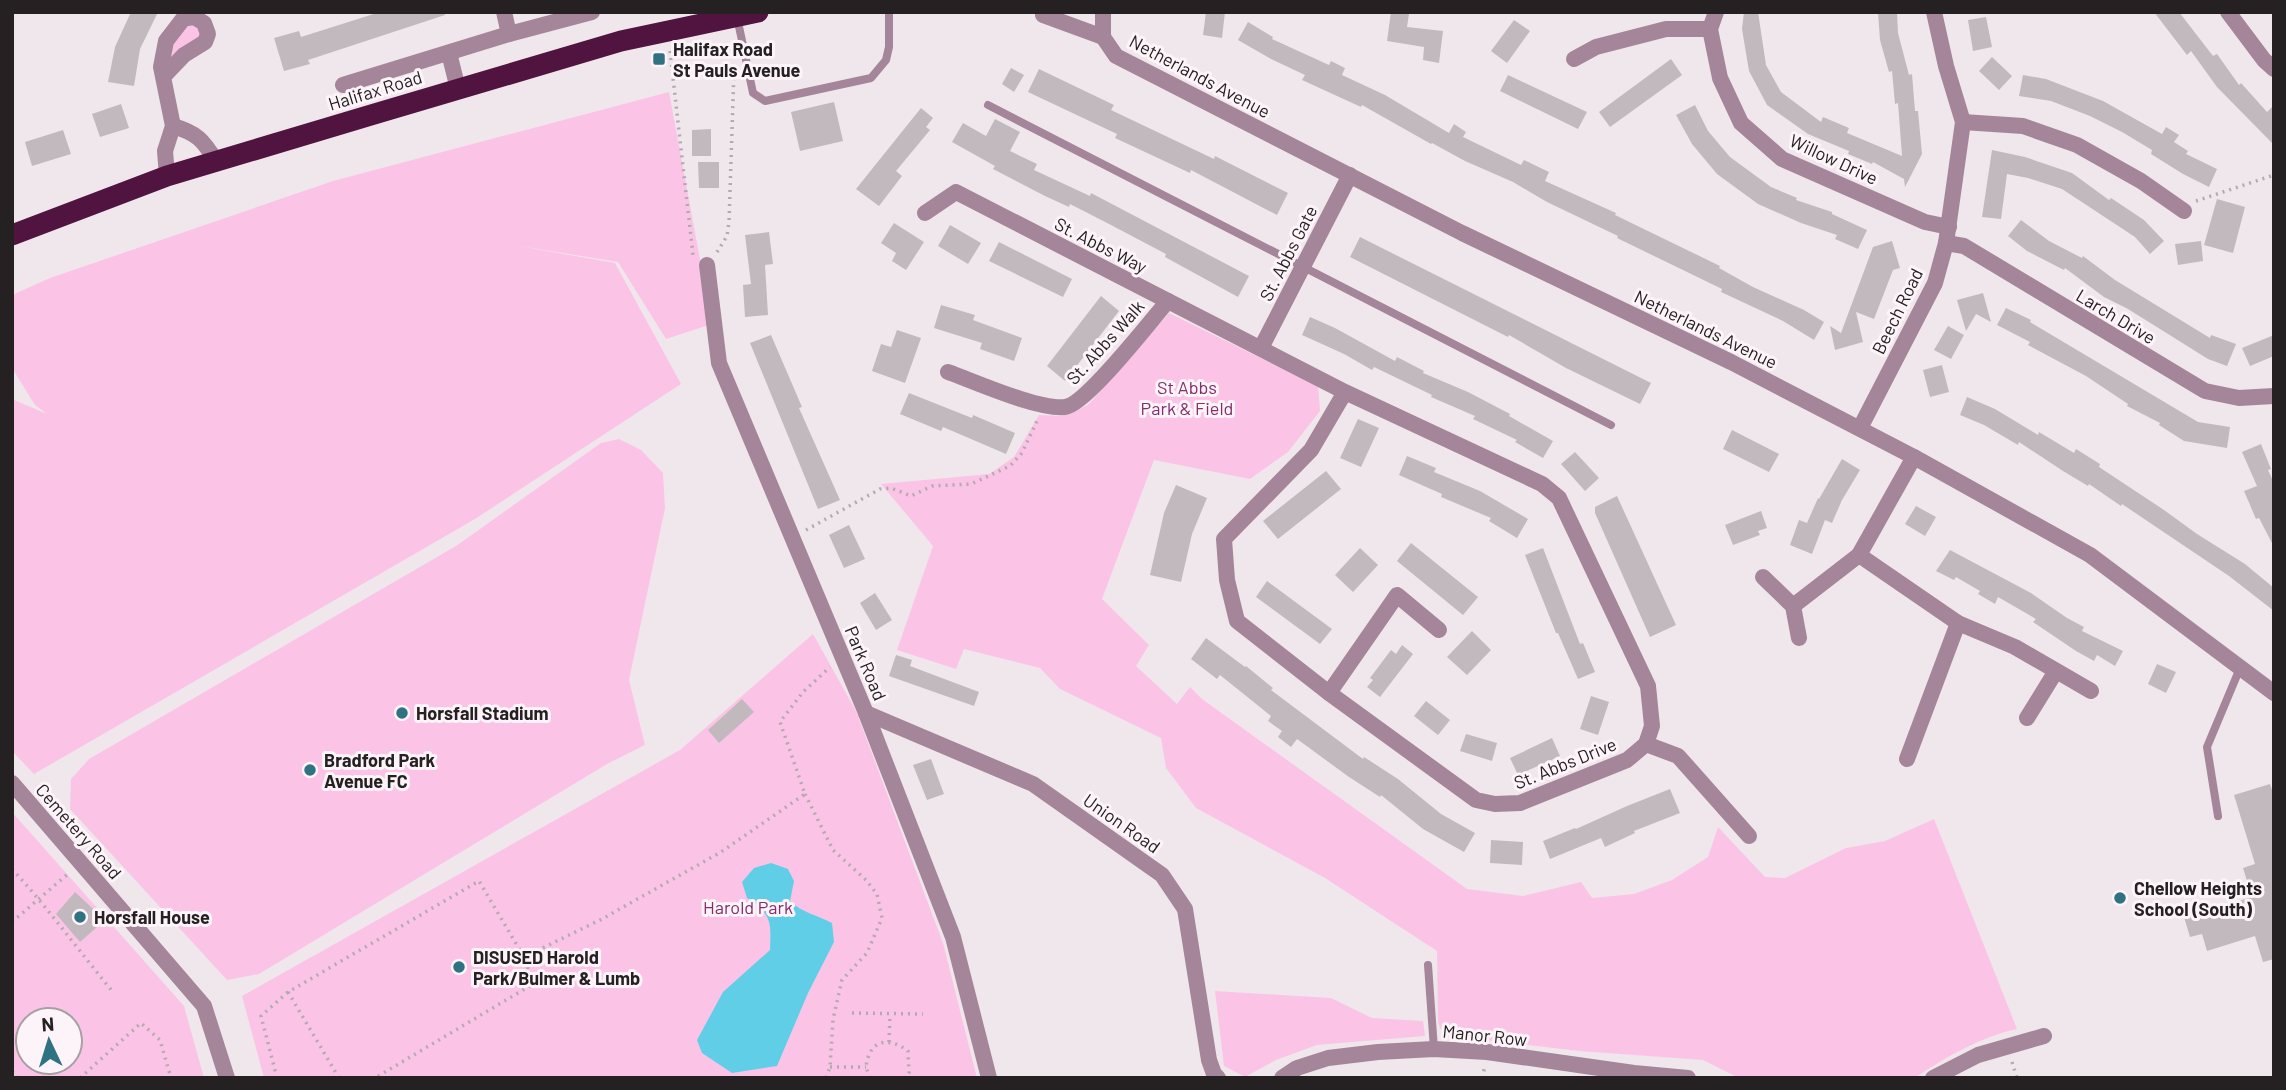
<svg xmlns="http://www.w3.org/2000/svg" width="2286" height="1090" font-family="Barlow,sans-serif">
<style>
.green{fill:#fbc4e6;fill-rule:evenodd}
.water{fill:#60cee7}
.building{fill:#c2b9be}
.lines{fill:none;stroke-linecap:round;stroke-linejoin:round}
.path{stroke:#b1aaae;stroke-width:3.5;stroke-dasharray:2 5;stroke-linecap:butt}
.lane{stroke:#a58599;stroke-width:8}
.street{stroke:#a58599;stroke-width:16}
.highway{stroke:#51133f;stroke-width:21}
.poi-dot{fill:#2f7383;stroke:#fdf4f9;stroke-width:2.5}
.labels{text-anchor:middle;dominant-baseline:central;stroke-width:6;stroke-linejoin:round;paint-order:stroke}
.poi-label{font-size:18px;font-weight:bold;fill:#252123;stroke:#fdf4f9;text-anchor:start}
.street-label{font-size:18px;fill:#252123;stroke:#fdf4f9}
.park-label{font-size:18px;fill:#822e69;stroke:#fdf4f9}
</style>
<rect width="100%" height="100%" fill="#f0e7ec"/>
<g class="green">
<polygon points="189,22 203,32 198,42 170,64 170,44"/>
<polygon points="669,92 712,324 666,339 618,262 513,245 615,263 681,384 475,519 34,774 12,751 12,399 47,414 35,405 12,368 12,295 50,278 333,181"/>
<path d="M1169 313 1318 386 1320 411 1288 452 1250 479 1154 460 1102 599 1149 645 1136 666 1177 704 1190 687 1202 699 1467 889 1523 896 1581 882 1592 898 1634 894 1672 880 1708 857 1718 827 1765 877 1785 878 1846 848 1885 841 1934 819 2017 1029C1983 1036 1943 1058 1915 1078H1739L1703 1060 1579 1051 1443 1035 1438 1022 1437 951 1325 878 1196 808 1166 768 1161 738 1060 689 1040 668 964 649 956 669 897 650 933 546 881 484 989 474 1014 457 1039 415 1063 416 1088 405Z"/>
<polygon points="619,439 641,450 663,473 665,508 629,680 645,745 607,764 259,974 227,980 70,809 71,779 89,759 456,546 601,443"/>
<polygon points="813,634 856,711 943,943 977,1078 264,1078 242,996 680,750"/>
<path d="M12 812 184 1006 204 1078H12ZM28 1020H70V1062H28Z"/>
<polygon points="1215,991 1331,998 1372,1018 1423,1021 1425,1036 1317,1045 1276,1060 1245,1077 1224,1066"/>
</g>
<path class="water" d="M771 863 788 869 794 881 790 901C801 912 817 915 832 923L834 942 808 993 777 1066 732 1073 702 1053 697 1040 723 992 770 950C771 922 772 914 747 898L742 882 754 868Z"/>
<g class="building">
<polygon points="131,12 158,12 140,49 134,86 108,82 115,47"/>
<polygon points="380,12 444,12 445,15 308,60 310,64 284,71 274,38 299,31 301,37"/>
<polygon points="1206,12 1225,12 1222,38 1203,35"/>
<polygon points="1391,12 1409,14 1407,27 1443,31 1439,63 1423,60 1424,47 1387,41"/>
<polygon points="1744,12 1758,12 1766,65 1781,92 1821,122 1823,117 1849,128 1847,133 1902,156 1898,103 1895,104 1892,71 1889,72 1880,40 1878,12 1897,12 1898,33 1909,75 1912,74 1915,111 1918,111 1922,154 1905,187 1904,179 1873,162 1872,164 1848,154 1849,151 1808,134 1767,105 1749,71 1742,29"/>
<polygon points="2154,12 2179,12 2213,56 2217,54 2239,85 2241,83 2267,112 2274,105 2274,145 2217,87 2191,51 2187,55"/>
<polygon points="1986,17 1992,47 1973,51 1968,20"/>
<polygon points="1514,20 1530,31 1507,63 1491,51"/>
<polygon points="1248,22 1273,37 1272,39 1329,65 1331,61 1345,68 1342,75 1385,95 1449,133 1454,124 1466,132 1463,137 1521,165 1524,160 1549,172 1545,181 1616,213 1615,215 1720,266 1719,268 1753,287 1804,310 1824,322 1814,340 1783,321 1721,292 1722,289 1617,238 1618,236 1547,202 1513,182 1465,161 1432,143 1431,144 1362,105 1361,107 1302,80 1305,75 1271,59 1238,40"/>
<polygon points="1992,57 2012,76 1999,90 1979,71"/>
<polygon points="1671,59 1682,75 1610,127 1599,112"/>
<polygon points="1011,68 1024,75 1014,92 1002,84"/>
<polygon points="1039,69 1114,105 1111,110 1214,159 1215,156 1288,193 1277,215 1191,170 1190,173 1115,138 1117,134 1028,92"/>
<polygon points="1508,75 1587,112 1578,129 1500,91"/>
<polygon points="2023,75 2046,79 2103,101 2162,134 2166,127 2179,135 2174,142 2188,151 2186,154 2217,169 2209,187 2183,174 2151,154 2152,150 2122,132 2090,116 2051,101 2019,96"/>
<polygon points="834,102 843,141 800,151 791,112"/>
<polygon points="121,104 129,128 100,137 92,114"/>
<polygon points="1695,105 1708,131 1730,157 1771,187 1797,198 1796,200 1832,212 1832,214 1867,230 1858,249 1835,239 1837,235 1801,223 1758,204 1717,174 1692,144 1676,115"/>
<polygon points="921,108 933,118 926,127 930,130 896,171 902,176 879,206 856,189"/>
<polygon points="995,119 1020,132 1010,151 1037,164 1034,170 1090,196 1091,193 1249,276 1238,297 1165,257 1166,254 1111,225 1070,204 1069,207 1045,196 993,169 995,166 952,142 963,123 986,136"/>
<polygon points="711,129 711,156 692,156 692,130"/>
<polygon points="63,130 71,154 32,166 25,142"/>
<polygon points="1992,150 2025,157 2072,173 2109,200 2111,198 2144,220 2164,241 2150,254 2135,237 2062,189 2028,178 2007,174 2001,219 1982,217"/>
<polygon points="698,162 719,162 719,188 699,188"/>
<polygon points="2217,199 2245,207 2233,253 2204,245"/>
<polygon points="2021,220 2049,241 2082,258 2083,256 2115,280 2210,338 2211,335 2236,344 2227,366 2208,359 2128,309 2104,297 2065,268 2064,270 2027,251 2008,236"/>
<polygon points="894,223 924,242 906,270 892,261 896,253 881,243"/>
<polygon points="950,225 981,243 968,264 938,246"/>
<polygon points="769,232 773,264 765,265 768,315 745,317 743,285 751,284 745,235"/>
<polygon points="1360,237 1651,383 1640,404 1566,368 1509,335 1508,337 1350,257"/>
<polygon points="1892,241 1900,268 1893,270 1874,319 1856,312 1863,342 1835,350 1830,326 1841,333 1873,247"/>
<polygon points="2201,241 2203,261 2178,265 2175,244"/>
<polygon points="999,242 1072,279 1063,297 989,261"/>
<polygon points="1983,293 1991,322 1976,314 1966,331 1957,300"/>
<polygon points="1101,296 1119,311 1065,381 1047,366"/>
<polygon points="941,305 975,315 973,320 1022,338 1014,361 980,349 982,343 934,328"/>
<polygon points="2006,308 2031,320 2030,322 2198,422 2230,427 2227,448 2184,441 2159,425 2160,423 2127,406 2128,404 2086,376 2028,345 2030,342 1997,325"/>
<polygon points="1310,317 1335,328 1395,361 1397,357 1424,371 1423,373 1468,392 1510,414 1509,416 1553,441 1543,458 1515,442 1517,440 1473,419 1475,416 1431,397 1432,395 1374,367 1372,370 1344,354 1302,335"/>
<polygon points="1948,326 1964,335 1951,359 1934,350"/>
<polygon points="897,330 921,338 905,383 872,371 881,344 891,347"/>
<polygon points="771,335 802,407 799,408 840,500 818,509 750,343"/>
<polygon points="2274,335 2274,356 2250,366 2242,348"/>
<polygon points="1942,365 1949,392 1930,397 1923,370"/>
<polygon points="909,393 972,418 973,415 1015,433 1006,454 943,427 941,431 900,414"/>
<polygon points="1967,397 1995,409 2038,435 2039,432 2074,453 2076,449 2100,464 2099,467 2164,510 2197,534 2245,564 2274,588 2274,611 2229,576 2122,504 2121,506 2089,484 2088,486 2063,471 2019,442 2018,445 1984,425 1960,415"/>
<polygon points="1358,419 1379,428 1361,467 1340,458"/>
<polygon points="1732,430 1779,454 1769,472 1723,449"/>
<polygon points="2261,444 2271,469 2268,470 2274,483 2274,547 2259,518 2256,519 2244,491 2257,486 2242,452"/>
<polygon points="1575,452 1599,478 1585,491 1561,464"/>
<polygon points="1407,456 1436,468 1434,472 1480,491 1528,519 1517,538 1489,521 1491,518 1441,497 1442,494 1399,475"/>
<polygon points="1842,459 1860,470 1842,500 1832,523 1825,520 1812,554 1790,545 1799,520 1807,523 1818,498 1819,499"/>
<polygon points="1326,471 1341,489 1278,539 1263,521"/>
<polygon points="1176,485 1207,498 1192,534 1181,582 1150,575 1164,513"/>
<polygon points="1617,496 1676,625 1650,637 1595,513 1595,507"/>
<polygon points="1916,506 1936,517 1925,536 1905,524"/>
<polygon points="1761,511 1767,528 1758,531 1760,535 1733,545 1725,525"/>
<polygon points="849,525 865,559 844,568 829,535"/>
<polygon points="1411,543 1478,597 1463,615 1397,561"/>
<polygon points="1360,548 1378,565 1353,592 1335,575"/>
<polygon points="1543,548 1580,644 1583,643 1595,672 1578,679 1558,633 1556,633 1525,555"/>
<polygon points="1950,550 2031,593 2067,618 2084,627 2082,631 2123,651 2115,666 2097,655 2094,661 2076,651 2033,622 2036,619 1998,597 1995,604 1978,594 1980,591 1956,577 1954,580 1936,571"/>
<polygon points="1267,581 1332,629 1320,644 1256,597"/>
<polygon points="875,593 892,620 876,630 860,603"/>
<polygon points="1472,631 1491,650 1467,675 1447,657"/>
<polygon points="1206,638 1245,667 1246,666 1273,688 1271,690 1363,759 1364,757 1398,779 1441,814 1475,833 1464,852 1423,829 1381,795 1380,797 1349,777 1297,739 1291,747 1278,737 1282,731 1268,721 1271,716 1220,675 1217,679 1191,659"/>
<polygon points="1402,645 1413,654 1380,697 1367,687 1373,680 1370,678 1391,650 1396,654"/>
<polygon points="896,655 912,660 910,666 979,692 974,706 889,676"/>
<polygon points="2157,664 2176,672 2166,693 2148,684"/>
<polygon points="1591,696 1609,702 1598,735 1580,729"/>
<polygon points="742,699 754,712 719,743 708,730"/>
<polygon points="1426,701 1450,720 1438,735 1414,716"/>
<polygon points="1466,734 1497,743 1492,761 1460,751"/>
<polygon points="1552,738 1560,756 1518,775 1510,758"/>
<polygon points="931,759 944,794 927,800 913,765"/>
<polygon points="2270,784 2274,796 2274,959 2263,962 2255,936 2207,951 2202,934 2190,937 2184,917 2252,897 2243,868 2255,864 2234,795"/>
<polygon points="1670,789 1680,813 1634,831 1635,833 1605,847 1601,838 1550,859 1543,841 1575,828 1576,829 1627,806"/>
<polygon points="1491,840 1523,842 1522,865 1490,863"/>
<polygon points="75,892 105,920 80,942 56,914"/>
</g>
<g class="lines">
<g class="path">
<polyline points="670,51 693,255"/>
<polyline points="2196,201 2271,176 2274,172"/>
<polyline points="717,252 727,236 729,222 734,70"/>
<polyline points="806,530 880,489 891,488 911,496 932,486 971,484 1010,466 1022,453 1037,421"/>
<polyline points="805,794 833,850 866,880 877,894 882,918 867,953 842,980 833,1019 830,1067 826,1078"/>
<path d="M12 869C48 908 79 951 113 992"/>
<polyline points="12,922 69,873"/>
<polyline points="524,957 602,919 721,852 805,794 780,722 803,692 830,667"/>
<polyline points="852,1013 923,1014"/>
<polyline points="889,1042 890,1014"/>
<polyline points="2012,1062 2017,1078"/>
<polyline points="830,1067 866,1067"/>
<polyline points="12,1071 18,1078"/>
<polyline points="80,1078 141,1023 160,1040 171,1078"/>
<polyline points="277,1078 261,1016 288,992"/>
<polyline points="339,1078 288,992 479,881 524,957 533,984 375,1078"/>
<path d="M870 1078 866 1067C869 1040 888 1036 908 1051L909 1073 906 1078"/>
<polyline points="1482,1078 1485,1066"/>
</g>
<g class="lane">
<polyline points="737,17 753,93 765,101 871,78 886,60 889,47 889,12"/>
<polyline points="988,105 1611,425"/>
<polyline points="2218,816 2207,747 2240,668"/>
<polyline points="1428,965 1434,1049"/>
</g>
<g class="street">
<polyline points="504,12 509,34"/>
<polyline points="1716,12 1710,29 1720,78 1741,123 1782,159 1925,222 1949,227"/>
<polyline points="2228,12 2264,60 2274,69"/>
<polyline points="1043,15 1103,37 1116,56 1462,233 1731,362 1914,457 2090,555 2274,693"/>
<polyline points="1103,37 1103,12"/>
<polyline points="449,53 458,89"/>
<polyline points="1574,59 1596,47 1666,29 1710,29"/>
<polyline points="163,77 184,55 205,42 208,34 204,23 194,17 183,19 166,41 161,67 173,126 165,151 167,176"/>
<polyline points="343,85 509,34 592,12"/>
<polyline points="1963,122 2023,126 2077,145 2141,181 2184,211"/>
<path d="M173 126C197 133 203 140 216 161"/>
<polyline points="925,213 956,192 1345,392 1542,484 1559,498 1648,686 1652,726 1646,744 1627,760 1520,803 1495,804 1476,800 1329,693 1237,621 1227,580 1224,539 1311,450 1345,392"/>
<polyline points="1946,243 1964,246 2205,391 2239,398 2274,396"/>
<polyline points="707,265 719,363 866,713 953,937 989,1078"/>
<polyline points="1261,348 1350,175"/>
<path d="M948 372C976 382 1038 410 1065 407 1086 405 1151 320 1168 301"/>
<polyline points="1860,428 1935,283 1946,243 1963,122 1946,66 1934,12"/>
<polyline points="1914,457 1859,555 1958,623 2015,647 2091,691"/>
<polyline points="1763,577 1793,606 1799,638"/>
<polyline points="1793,606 1859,555"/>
<polyline points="1329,693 1397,595 1439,630"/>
<polyline points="866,713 1033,784 1162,875 1185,909 1209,1060 1214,1074 1218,1078"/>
<polyline points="2027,718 2056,671"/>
<polyline points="1646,744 1678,756 1749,836"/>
<polyline points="1907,759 1958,623"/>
<polyline points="12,783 204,1006 227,1078"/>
<polyline points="1282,1078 1297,1068 1328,1058 1378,1052 1434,1049 1487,1052 1634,1073 1688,1078"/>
<polyline points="1933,1078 1978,1055 2044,1036"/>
</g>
<polyline class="highway" points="12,235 167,176 371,115 621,41 758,12"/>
</g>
<g class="poi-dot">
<rect x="652" y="52" width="14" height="14" rx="3.5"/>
<circle cx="402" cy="713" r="7"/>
<circle cx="310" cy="770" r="7"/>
<circle cx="2120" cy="898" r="7"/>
<circle cx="80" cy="917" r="7"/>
<circle cx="459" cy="967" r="7"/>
</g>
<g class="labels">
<g class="poi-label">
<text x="673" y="49">Halifax Road<tspan x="673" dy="21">St Pauls Avenue</tspan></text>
<text x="416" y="713">Horsfall Stadium</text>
<text x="324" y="760">Bradford Park<tspan x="324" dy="21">Avenue FC</tspan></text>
<text x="2134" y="888">Chellow Heights<tspan x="2134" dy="21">School (South)</tspan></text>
<text x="94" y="917">Horsfall House</text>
<text x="473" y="957">DISUSED Harold<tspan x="473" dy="21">Park/Bulmer &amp; Lumb</tspan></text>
</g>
<g class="street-label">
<text transform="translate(1200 76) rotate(28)">Netherlands Avenue</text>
<text transform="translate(375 90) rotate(-17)">Halifax Road</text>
<text transform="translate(1834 159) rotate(25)">Willow Drive</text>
<text transform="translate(1101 245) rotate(27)">St. Abbs Way</text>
<text transform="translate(1288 253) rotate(-63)">St. Abbs Gate</text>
<text transform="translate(1897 311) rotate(-64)">Beech Road</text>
<text transform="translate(2116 316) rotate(31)">Larch Drive</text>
<text transform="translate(1706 329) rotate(26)">Netherlands Avenue</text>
<text transform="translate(1105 342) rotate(-48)">St. Abbs Walk</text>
<text transform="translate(866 663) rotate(67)">Park Road</text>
<text transform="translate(1565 763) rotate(-22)">St. Abbs Drive</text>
<text transform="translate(1122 823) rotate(35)">Union Road</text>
<text transform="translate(79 831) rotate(49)">Cemetery Road</text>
<text transform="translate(1485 1035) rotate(6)">Manor Row</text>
</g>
<g class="park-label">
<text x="1187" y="387">St Abbs<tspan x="1187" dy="21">Park &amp; Field</tspan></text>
<text x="748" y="907">Harold Park</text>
</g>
</g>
<rect width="2286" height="1090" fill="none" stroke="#252123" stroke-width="28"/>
<g transform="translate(49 1041) rotate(356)"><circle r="33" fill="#fdf4f9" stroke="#a7a0a3" stroke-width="2"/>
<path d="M0-5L12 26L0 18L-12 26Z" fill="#2f7383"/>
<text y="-10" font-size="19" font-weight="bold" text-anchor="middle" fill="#252123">N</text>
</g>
</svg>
